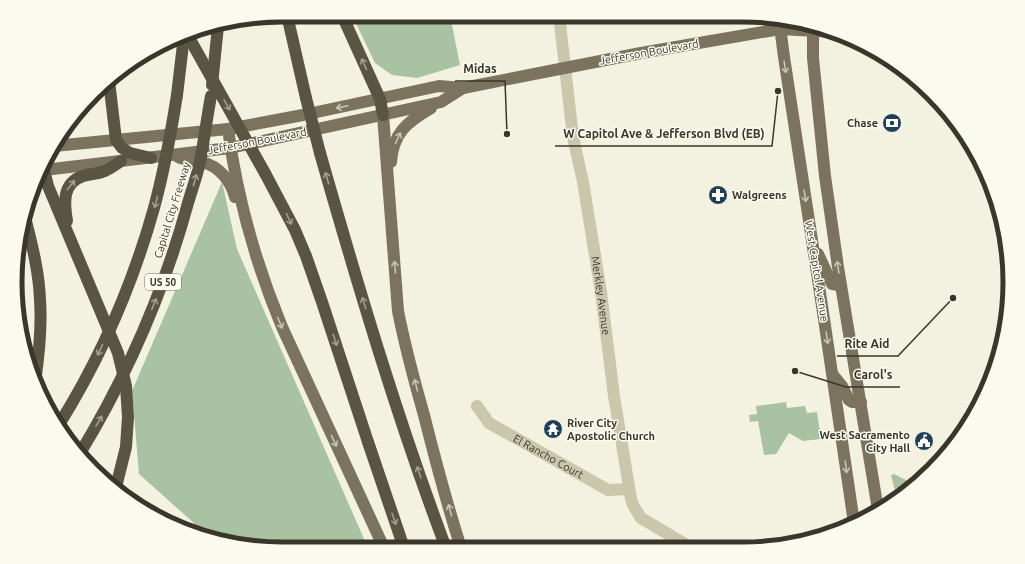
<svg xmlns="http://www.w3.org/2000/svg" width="1025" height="564" font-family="Ubuntu,sans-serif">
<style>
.green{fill:#a9c2a1}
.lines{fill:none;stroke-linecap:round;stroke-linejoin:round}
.minor{stroke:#cbc7ad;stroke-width:12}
.major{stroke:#7b735d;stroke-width:12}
.highway{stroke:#5a5443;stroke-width:12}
.highway-bridge{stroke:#5a5443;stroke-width:12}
.oneway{stroke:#a29f90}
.oneway2{stroke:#c7c4b4}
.labels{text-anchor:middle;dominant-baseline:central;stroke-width:3;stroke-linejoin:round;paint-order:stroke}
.shield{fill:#fafaee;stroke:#747166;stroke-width:1}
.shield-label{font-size:10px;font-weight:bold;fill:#3a362b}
.street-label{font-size:11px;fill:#3a362b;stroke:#fafaee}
.poi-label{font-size:11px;font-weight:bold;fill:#3a362b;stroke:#fafaee;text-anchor:end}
.rim{fill:none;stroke:#3a362b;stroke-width:5}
.leader{fill:none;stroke:#3a362b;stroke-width:1.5}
.callout-dot{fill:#3a362b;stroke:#fafaee;stroke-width:1.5}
.callout-label{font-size:12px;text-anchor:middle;font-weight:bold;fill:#3a362b;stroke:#fafaee;stroke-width:3;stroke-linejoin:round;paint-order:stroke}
</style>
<rect width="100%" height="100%" fill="#f3f2e1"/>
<g class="green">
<polygon points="352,15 450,15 460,65 417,78 392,75 375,63"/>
<polygon points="222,182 237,249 368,548 265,548 213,540 190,531 196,525 139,474 132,391"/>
<polygon points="786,402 787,408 805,406 807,413 817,412 821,439 803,441 789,433 776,454 764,455 758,421 750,422 749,415 757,414 756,406"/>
<polygon points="894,474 908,481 904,494 897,499 891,475"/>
</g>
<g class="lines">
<g class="minor">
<path id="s1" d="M559 15 573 137 583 182 601 292 614 396 631 499 633 505 641 518 690 547"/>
<path id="s2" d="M477 406 489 423 608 490 629 489"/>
</g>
<g class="major">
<polyline points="779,19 784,57 824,319 854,523"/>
<polyline points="813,26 813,58 825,176 838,267 878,510"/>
<path d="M383 115 398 311C405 346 414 380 424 415 435 459 447 504 461 548"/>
<path d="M228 129C237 197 256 264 282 327L384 548"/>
<polyline points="54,146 228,129 303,115 439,86 463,88 641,53 780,29 835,32"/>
<path d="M178 157C186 161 194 160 202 162 219 166 231 181 235 197"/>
<path d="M391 162C393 133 407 122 431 108"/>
<polyline points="44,170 230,148 441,102 463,88"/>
<polyline points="818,254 832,284 841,286"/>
<polyline points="833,375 842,386 849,400 852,402 861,402"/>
</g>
<g class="highway">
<polyline points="287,15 306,98"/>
<polyline points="342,15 380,99 383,115"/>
<polyline points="109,81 116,140 122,148 130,153 151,158"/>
<polyline points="212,85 218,26"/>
<polyline points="177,95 184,36"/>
<path d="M320 153C358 286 397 418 446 548"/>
<polyline points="44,170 48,186 118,353 126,386 128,417 126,447 116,487"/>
<path d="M24 213C31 241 39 270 40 300 42 328 39 355 35 382"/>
<path d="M67 221C64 203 62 183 83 176 89 174 96 174 102 172 109 170 115 165 121 161"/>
<polyline points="368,442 404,548"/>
</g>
<g class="highway-bridge">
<polyline points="187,34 266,175 295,230 306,256 322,302 368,442"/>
<polyline points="306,98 320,153"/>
<path d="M60 423C101 357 133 283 154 208 164 171 171 133 177 95"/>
<path d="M79 455C127 376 164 291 188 203 192 189 197 176 200 162 204 140 207 118 211 96"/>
</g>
</g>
<defs><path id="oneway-shaft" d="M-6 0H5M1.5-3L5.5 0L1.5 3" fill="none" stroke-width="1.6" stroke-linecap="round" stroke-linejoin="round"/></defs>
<g class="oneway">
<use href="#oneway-shaft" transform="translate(364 64) rotate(-114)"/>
<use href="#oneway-shaft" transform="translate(227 105) rotate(60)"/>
<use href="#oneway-shaft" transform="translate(327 178) rotate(-106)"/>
<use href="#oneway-shaft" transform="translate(195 180) rotate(-75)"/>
<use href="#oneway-shaft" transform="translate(71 185) rotate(-52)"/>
<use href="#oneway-shaft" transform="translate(156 202) rotate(104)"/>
<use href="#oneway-shaft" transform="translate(289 219) rotate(64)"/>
<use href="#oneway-shaft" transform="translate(364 303) rotate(-107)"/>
<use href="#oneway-shaft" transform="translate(154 304) rotate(-68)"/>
<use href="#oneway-shaft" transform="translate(335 340) rotate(72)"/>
<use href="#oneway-shaft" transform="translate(100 350) rotate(115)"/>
<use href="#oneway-shaft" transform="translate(99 421) rotate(-60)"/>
<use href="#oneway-shaft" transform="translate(419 472) rotate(-109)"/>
<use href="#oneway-shaft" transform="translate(394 519) rotate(71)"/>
</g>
<g class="oneway2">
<use href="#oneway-shaft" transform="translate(785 67) rotate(81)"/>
<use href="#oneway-shaft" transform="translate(342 107) rotate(168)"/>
<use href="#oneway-shaft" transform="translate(398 138) rotate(-65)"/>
<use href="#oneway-shaft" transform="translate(805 196) rotate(81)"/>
<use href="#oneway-shaft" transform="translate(395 267) rotate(-94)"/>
<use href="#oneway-shaft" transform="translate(838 267) rotate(-99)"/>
<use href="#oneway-shaft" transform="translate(280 323) rotate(67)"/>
<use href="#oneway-shaft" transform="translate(827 338) rotate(82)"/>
<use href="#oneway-shaft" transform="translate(416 385) rotate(-104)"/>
<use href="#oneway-shaft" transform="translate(334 441) rotate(65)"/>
<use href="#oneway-shaft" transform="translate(846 467) rotate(82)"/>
<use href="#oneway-shaft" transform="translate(450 510) rotate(-106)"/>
</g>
<defs>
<g id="bank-disc" transform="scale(1)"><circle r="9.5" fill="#223f5a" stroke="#fafaee"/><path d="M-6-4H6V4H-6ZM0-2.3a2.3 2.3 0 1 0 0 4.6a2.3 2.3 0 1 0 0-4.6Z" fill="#fff"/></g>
<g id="pharmacy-disc" transform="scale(1)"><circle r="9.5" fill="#223f5a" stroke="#fafaee"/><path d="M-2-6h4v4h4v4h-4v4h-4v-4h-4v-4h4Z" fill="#fff"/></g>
<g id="temple-disc" transform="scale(1)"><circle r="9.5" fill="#223f5a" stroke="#fafaee"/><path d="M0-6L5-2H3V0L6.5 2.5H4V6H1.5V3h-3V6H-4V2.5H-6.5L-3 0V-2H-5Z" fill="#fff"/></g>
<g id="civic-disc" transform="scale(1)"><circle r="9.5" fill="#223f5a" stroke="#fafaee"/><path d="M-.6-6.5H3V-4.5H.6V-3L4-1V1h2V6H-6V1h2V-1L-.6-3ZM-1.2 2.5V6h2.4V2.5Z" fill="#fff"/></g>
</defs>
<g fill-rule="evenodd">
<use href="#bank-disc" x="892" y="123"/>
<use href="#pharmacy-disc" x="718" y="195"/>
<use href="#temple-disc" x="553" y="429"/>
<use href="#civic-disc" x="924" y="441"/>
</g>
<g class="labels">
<rect class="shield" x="145" y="274" width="36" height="16" rx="3"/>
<g class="shield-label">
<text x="163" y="282">US 50</text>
</g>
<g class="street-label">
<text transform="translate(649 52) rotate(-10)">Jefferson Boulevard</text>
<text transform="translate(257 141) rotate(-11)">Jefferson Boulevard</text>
<text transform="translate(172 210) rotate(-73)">Capital City Freeway</text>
<text transform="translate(817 271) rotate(81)">West Capitol Avenue</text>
<text stroke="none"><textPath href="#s1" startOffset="284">Merkley Avenue</textPath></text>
<text stroke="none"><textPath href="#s2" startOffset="89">El Rancho Court</textPath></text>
</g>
<g class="poi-label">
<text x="878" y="123">Chase</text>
<text x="732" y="195" text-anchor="start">Walgreens</text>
<text x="567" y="423" text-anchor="start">River City<tspan x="567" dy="13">Apostolic Church</tspan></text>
<text x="910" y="435">West Sacramento<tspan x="910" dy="13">City Hall</tspan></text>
</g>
</g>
<path d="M0 0H1025V564H0ZM282 22H743A260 260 0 0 1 1003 282V282A260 260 0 0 1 743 542H282A260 260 0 0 1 22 282V282A260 260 0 0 1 282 22Z" fill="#fafaee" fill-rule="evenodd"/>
<path class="rim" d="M282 22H743A260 260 0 0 1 1003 282V282A260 260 0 0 1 743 542H282A260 260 0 0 1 22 282V282A260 260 0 0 1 282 22Z"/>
<path class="leader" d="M507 134L505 81H455M778 91L772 146H555M953 298L898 356H837M795 371L846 387H900"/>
<g class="callout-dot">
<circle cx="507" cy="134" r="4"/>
<circle cx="778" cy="91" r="4"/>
<circle cx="953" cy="298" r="4"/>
<circle cx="795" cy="371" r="4"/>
</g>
<g class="callout-label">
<text x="480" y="73">Midas</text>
<text x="664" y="138">W Capitol Ave &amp; Jefferson Blvd (EB)</text>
<text x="867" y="348">Rite Aid</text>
<text x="873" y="379">Carol's</text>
</g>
</svg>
